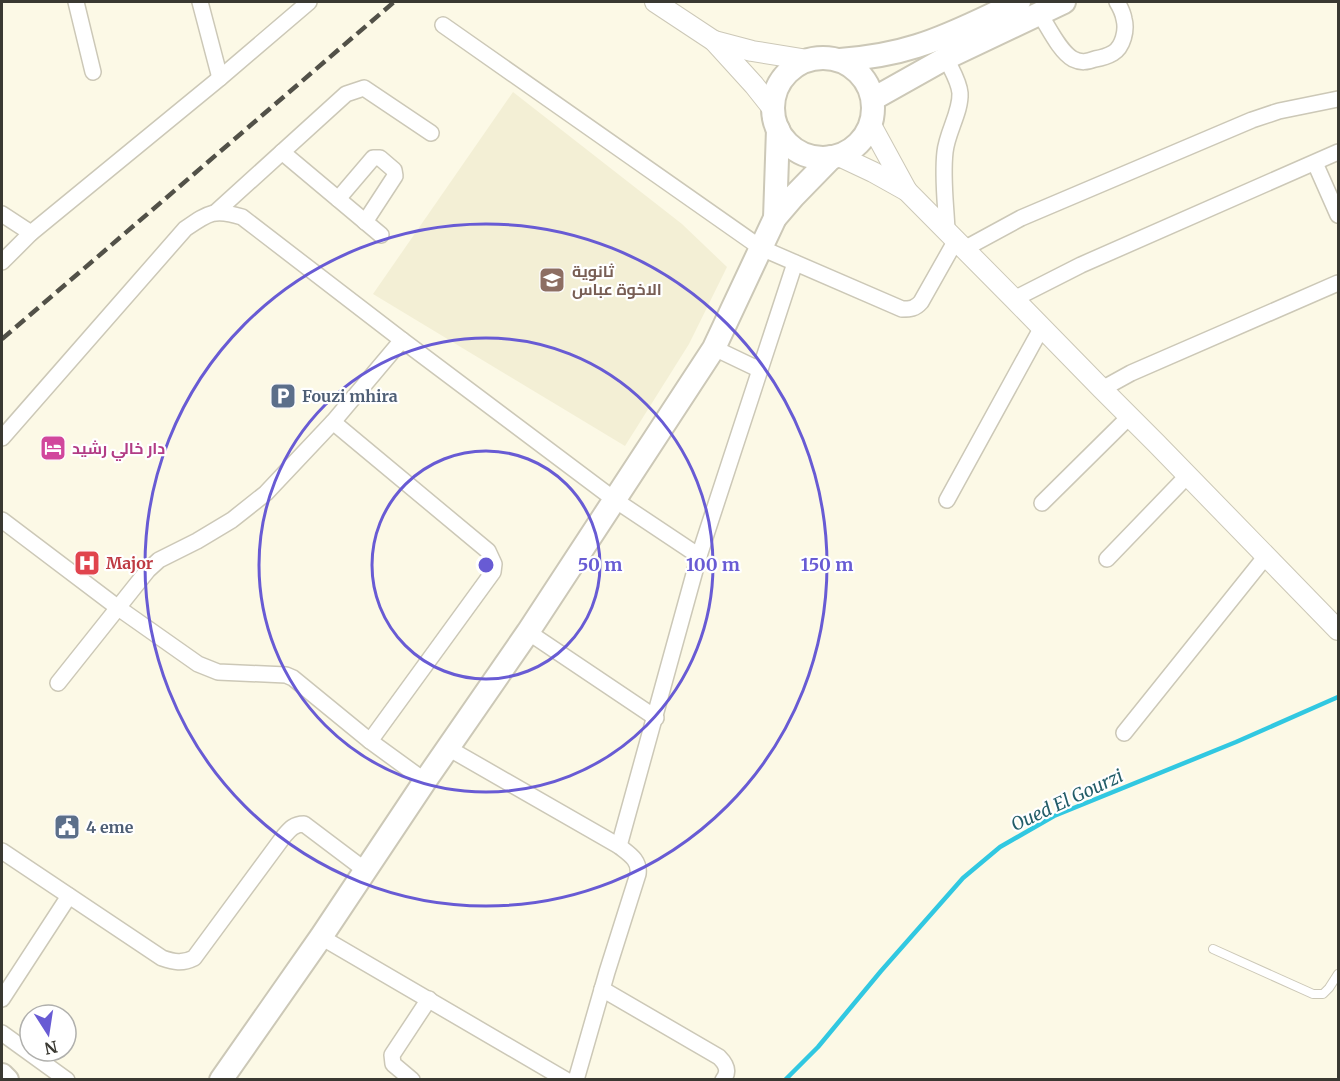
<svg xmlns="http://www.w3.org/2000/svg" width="1340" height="1081" font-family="Merriweather,Cairo,serif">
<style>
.built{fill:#f3efd5}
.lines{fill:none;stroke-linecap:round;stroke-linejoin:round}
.stream{stroke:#31c8e1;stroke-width:4.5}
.service-casing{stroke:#ccc8b7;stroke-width:10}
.minor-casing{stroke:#ccc8b7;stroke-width:18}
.tertiary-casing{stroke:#ccc8b7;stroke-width:22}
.secondary-casing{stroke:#ccc8b7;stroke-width:26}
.service{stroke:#fff;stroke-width:8}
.minor{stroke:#fff;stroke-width:15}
.tertiary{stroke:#fff;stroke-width:20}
.secondary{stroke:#fff;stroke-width:22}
.rail{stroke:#525148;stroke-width:4.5;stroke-dasharray:12 6;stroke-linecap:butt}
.ring{fill:none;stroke:#685bd4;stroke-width:3}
.labels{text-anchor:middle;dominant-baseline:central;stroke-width:4.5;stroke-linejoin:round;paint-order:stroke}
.education-label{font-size:16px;font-weight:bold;fill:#785e54;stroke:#fff;text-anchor:start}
.service-label{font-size:16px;font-weight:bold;fill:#4e5e75;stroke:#fff;text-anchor:start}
.hotel-label{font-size:16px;font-weight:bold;fill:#b23c85;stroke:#fff;text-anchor:start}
.health-label{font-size:16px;font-weight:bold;fill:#be3a42;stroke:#fff;text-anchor:start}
.water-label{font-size:18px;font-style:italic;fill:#235d68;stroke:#fff}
.centre{fill:#685bd4;stroke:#fff;stroke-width:3}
.ring-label{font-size:18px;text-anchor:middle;font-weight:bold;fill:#685bd4;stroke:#fff;stroke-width:4.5;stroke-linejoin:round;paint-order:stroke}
</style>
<rect width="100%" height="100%" fill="#fcf9e6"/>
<polygon class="built" points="513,92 682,224 727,267 689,344 625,446 373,294"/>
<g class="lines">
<polyline class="stream" points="785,1080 818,1047 881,971 963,878 1000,847 1054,816 1236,742 1338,697"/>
<g class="service-casing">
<polyline id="service" points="1213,949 1313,994 1323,994 1329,988 1338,974"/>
</g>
<g class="minor-casing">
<g id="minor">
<polyline points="76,2 93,72"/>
<polyline points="200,2 220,78"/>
<path d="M1039 13C1048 26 1059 51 1073 59 1081 63 1087 62 1095 59 1101 58 1108 56 1113 53 1123 47 1127 30 1124 19 1123 13 1120 7 1117 2"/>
<path d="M443 25 761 248 902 309C910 309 915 309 921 302L956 240"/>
<path d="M946 58C951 69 959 81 960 93 961 112 947 132 945 152 942 178 946 205 947 231"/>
<polyline points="282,152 381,235"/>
<polyline points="1315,163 1338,215"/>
<polyline points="338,199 373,158 380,158 394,170 395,176 365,222"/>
<polyline points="216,212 346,94 364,88 431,133"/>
<polyline points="2,214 31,233"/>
<polyline points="964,249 1021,218 1252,120 1279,111 1338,99"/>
<polyline points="2,262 31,233 220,78 309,2"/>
<polyline points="1014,299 1081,265 1338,152"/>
<polyline points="714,348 760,370"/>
<polyline points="1102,389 1131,373 1338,283"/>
<polyline points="333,422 488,551 494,564 493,572 370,741"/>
<path d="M2 438 185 229C208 213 214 208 242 217L402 340 615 500 699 556"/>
<polyline points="947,500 1042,327"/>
<polyline points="1042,503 1130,416"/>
<polyline points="2,520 117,607 198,664 218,672 286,675 293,678 370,741 425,781"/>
<polyline points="1107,559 1188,475"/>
<polyline points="528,632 656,718"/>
<polyline points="58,683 148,570 159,560 197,541 232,520 266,493 333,422 402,340"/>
<polyline points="1124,733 1266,556"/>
<path d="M448 748 619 846C629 854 640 860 638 874L607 972 576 1080"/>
<polyline points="619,846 699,556 795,263"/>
<path d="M2 851 162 958C174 962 182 964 194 958L284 836C290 829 294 824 304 824L365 870"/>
<polyline points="321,937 566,1080"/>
<path d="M602 989 719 1057C726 1064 730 1071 723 1080"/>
<polyline points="2,999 69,896"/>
<polyline points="2,1033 67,1080"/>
<polyline points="412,1080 393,1064 392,1055 429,999"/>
</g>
</g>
<g class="tertiary-casing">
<g id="tertiary">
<polyline points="655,2 714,41 754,85 773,109"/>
<polyline points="714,41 752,51 808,60"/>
<polyline points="871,125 907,191"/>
<polyline points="839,156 873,172 907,191 1014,299 1102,389 1156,443 1338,630"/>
</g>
</g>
<g class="secondary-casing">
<g id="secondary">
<circle cx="823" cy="108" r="50"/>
<path d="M840 60C866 58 892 54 917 46 953 35 986 17 1019 2"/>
<polyline points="873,99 946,58 1064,2"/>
<polyline points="775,218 778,129"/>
<polyline points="2,1075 7,1080"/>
<polyline points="221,1080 321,937 425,781 528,632 714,348 775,218 793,197 832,157"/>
</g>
</g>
<use href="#service" class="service"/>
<use href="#minor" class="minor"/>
<use href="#tertiary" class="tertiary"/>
<use href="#secondary" class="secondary"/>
<polyline class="rail" points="2,339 394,2"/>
</g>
<g class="ring">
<circle cx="486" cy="565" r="114"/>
<circle cx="486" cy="565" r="227"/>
<circle cx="486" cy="565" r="341"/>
</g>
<defs>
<g id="school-square" transform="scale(1.35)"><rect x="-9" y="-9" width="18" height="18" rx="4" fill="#8d6e63" stroke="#fff"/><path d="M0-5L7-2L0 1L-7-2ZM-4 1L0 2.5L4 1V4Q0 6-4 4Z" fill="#fff"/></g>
<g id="parking-square" transform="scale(1.35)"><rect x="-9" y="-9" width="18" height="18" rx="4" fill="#5c6f8a" stroke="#fff"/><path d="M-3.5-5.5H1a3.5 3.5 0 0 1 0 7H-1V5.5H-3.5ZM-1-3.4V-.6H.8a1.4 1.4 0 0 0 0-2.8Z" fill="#fff"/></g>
<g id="hotel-square" transform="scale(1.35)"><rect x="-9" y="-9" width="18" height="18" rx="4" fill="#d1479c" stroke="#fff"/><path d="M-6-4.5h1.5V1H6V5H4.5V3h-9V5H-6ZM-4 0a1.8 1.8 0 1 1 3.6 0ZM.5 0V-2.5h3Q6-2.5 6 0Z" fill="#fff"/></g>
<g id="hospital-square" transform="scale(1.35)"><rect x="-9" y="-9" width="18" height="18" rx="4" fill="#e0444e" stroke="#fff"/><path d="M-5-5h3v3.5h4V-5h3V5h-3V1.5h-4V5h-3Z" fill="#fff"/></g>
<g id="civic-square" transform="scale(1.35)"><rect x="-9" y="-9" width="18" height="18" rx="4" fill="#5c6f8a" stroke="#fff"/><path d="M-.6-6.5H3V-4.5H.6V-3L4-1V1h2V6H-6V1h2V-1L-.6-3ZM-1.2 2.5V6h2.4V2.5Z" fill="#fff"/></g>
</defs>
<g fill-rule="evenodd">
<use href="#school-square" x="552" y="280"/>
<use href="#parking-square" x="283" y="396"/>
<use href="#hotel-square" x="53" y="448"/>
<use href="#hospital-square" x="87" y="563"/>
<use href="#civic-square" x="67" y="827"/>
</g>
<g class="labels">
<g class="education-label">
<text x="572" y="271">ثانوية<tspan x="572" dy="18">الاخوة عباس</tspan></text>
</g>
<g class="service-label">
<text x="302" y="396">Fouzi mhira</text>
<text x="86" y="827">4 eme</text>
</g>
<g class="hotel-label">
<text x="72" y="448">دار خالي رشيد</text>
</g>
<g class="health-label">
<text x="106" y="563">Major</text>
</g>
<g class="water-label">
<text transform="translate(1067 800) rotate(-25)">Oued El Gourzi</text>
</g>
</g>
<circle cx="486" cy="565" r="9" class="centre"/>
<g class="ring-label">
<text x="600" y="571">50 m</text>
<text x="713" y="571">100 m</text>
<text x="827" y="571">150 m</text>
</g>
<rect width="1340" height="1081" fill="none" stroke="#3a3932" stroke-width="6"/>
<g transform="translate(48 1033) rotate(168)"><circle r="28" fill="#ffffff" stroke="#b0b0ad" stroke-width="1.5"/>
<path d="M0-4.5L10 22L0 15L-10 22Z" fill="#685bd4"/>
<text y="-9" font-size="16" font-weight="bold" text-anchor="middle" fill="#3a3932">N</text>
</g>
</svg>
